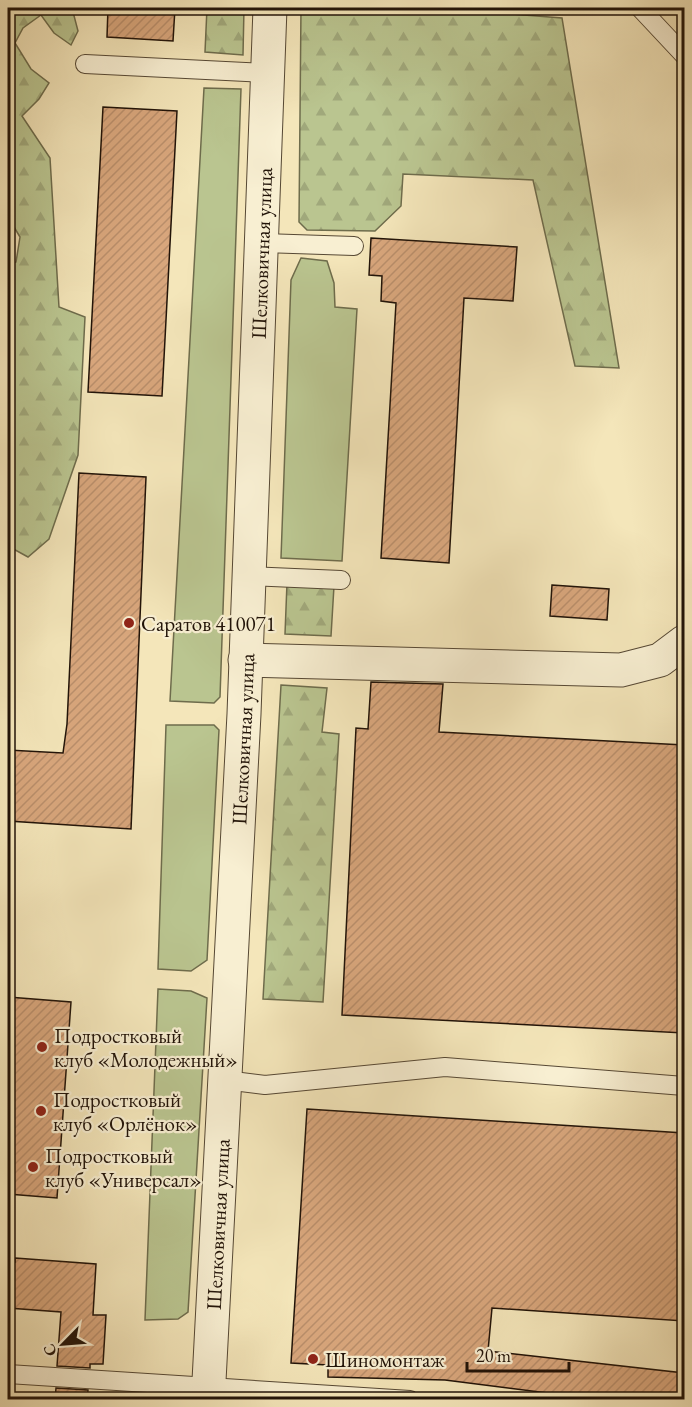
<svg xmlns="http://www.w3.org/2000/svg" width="692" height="1407" font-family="'EB Garamond',serif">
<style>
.grass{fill:#bac590;stroke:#6e6c4c;stroke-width:1.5}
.forest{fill:url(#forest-firs);stroke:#6e6c4c;stroke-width:1.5}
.building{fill:url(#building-hatch);stroke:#211308;stroke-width:1.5}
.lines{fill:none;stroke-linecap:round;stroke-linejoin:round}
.service-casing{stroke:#564834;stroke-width:20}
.minor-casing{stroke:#564834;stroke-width:35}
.service{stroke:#f8efd2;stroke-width:18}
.minor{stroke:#f8efd2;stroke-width:33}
.poi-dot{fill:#8f2418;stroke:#f8efd2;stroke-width:2}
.labels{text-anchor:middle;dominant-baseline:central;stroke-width:4.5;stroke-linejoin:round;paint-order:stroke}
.street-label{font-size:21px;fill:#211308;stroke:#f8efd2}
.poi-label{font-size:21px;fill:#211308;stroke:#f8efd2;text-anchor:start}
</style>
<defs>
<pattern id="forest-firs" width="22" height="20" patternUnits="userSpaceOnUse" patternTransform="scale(1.5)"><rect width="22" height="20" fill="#bac590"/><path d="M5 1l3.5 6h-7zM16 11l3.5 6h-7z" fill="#a0a87b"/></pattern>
<pattern id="building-hatch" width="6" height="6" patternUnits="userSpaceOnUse" patternTransform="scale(1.5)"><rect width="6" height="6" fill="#d8a67c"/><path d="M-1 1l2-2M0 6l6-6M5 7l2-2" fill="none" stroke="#b98e6a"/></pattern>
</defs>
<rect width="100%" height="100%" fill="#f4e6ba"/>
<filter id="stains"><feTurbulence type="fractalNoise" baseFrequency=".00333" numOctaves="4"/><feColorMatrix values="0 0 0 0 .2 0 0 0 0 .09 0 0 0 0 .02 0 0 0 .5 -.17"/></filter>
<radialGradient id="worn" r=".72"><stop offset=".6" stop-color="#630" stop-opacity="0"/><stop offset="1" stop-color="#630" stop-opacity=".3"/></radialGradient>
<g class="grass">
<polygon points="204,88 241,89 220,697 214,703 170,701"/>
<polygon points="301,258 327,261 334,283 335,307 357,309 342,561 281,558 291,280"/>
<polygon points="166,725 214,725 219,730 207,960 191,971 158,969"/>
<polygon points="158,989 191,991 207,998 188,1312 178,1319 145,1320"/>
</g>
<g class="forest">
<polygon points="8,8 72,8 78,31 71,45 54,33 41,15 23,28 15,43 31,69 49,83 39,99 22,116 50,158 59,307 85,317 78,455 49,539 28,557 8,546 8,265 16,262 20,237 8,217"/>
<polygon points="207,8 244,8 243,55 205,52"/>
<polygon points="301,8 432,8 562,18 619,368 575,366 533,180 403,174 401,206 375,231 307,230 299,222"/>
<polygon points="287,583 334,586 331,636 285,634"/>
<polygon points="281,685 327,688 322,732 339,734 323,1002 263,999"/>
</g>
<g class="building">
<polygon points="108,8 175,8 173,41 107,37"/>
<polygon points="103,107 177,111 162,396 88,392"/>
<polygon points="371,238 517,247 513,301 464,298 449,563 381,558 396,303 381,301 382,276 369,275"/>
<polygon points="79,473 146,477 131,829 8,821 8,750 63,753 67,724"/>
<polygon points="552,585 609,589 607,620 550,616"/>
<polygon points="371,682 443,684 439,732 684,745 684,1033 342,1015 356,728 368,729"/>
<polygon points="8,997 71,1002 57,1198 8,1194"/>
<polygon points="307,1109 684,1133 684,1321 492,1308 488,1351 684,1373 684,1400 603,1400 445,1380 328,1377 328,1365 291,1363"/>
<polygon points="15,1258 96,1264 93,1315 106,1315 103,1364 90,1364 90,1368 57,1366 61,1312 8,1308 8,1262 15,1262"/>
<polygon points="56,1388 88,1390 87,1400 55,1400"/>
</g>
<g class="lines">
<g class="service-casing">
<g id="service">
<polyline points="640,8 684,55"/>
<polyline points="85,64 268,73"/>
<polyline points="263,243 354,246"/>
<polyline points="249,576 341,580"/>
<polyline points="225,1080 265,1085 445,1067 684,1086"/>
<polyline points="8,1374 410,1400"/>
</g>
</g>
<g class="minor-casing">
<g id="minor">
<polyline points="245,660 621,670 660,660 684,642"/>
<path id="s1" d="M208 1400 244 714 270 8"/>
</g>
</g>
<use href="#service" class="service"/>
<use href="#minor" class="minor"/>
</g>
<g class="poi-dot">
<circle cx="129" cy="623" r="6"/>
<circle cx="42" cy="1047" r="6"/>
<circle cx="41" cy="1111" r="6"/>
<circle cx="33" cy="1167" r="6"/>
<circle cx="313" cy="1359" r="6"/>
</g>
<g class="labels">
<g class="street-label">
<text stroke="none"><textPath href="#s1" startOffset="1148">Шелковичная улица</textPath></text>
<text stroke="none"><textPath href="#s1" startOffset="662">Шелковичная улица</textPath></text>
<text stroke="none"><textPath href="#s1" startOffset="176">Шелковичная улица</textPath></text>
</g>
<g class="poi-label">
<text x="141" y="623">Саратов 410071</text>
<text x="54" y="1035">Подростковый<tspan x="54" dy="24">клуб «Молодежный»</tspan></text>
<text x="53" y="1099">Подростковый<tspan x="53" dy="24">клуб «Орлёнок»</tspan></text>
<text x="45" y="1155">Подростковый<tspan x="45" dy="24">клуб «Универсал»</tspan></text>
<text x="325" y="1359">Шиномонтаж</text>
</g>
</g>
<rect width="692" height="1407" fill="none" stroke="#f4e6ba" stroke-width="30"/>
<rect x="9" y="9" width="674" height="1389" fill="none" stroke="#211308" stroke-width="3"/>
<rect x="15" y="15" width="662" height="1377" fill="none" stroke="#211308" stroke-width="1.5"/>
<g transform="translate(63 1344) rotate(245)" stroke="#f8efd2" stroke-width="4.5" paint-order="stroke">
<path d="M0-4.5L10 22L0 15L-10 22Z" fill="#211308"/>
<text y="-9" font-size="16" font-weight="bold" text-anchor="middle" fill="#211308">С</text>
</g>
<path d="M467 1362v9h102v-9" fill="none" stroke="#211308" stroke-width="3"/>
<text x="476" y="1362" font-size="18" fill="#211308" stroke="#f8efd2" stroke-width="4.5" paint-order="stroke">20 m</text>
<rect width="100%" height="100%" filter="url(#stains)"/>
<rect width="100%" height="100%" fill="url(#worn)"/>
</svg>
